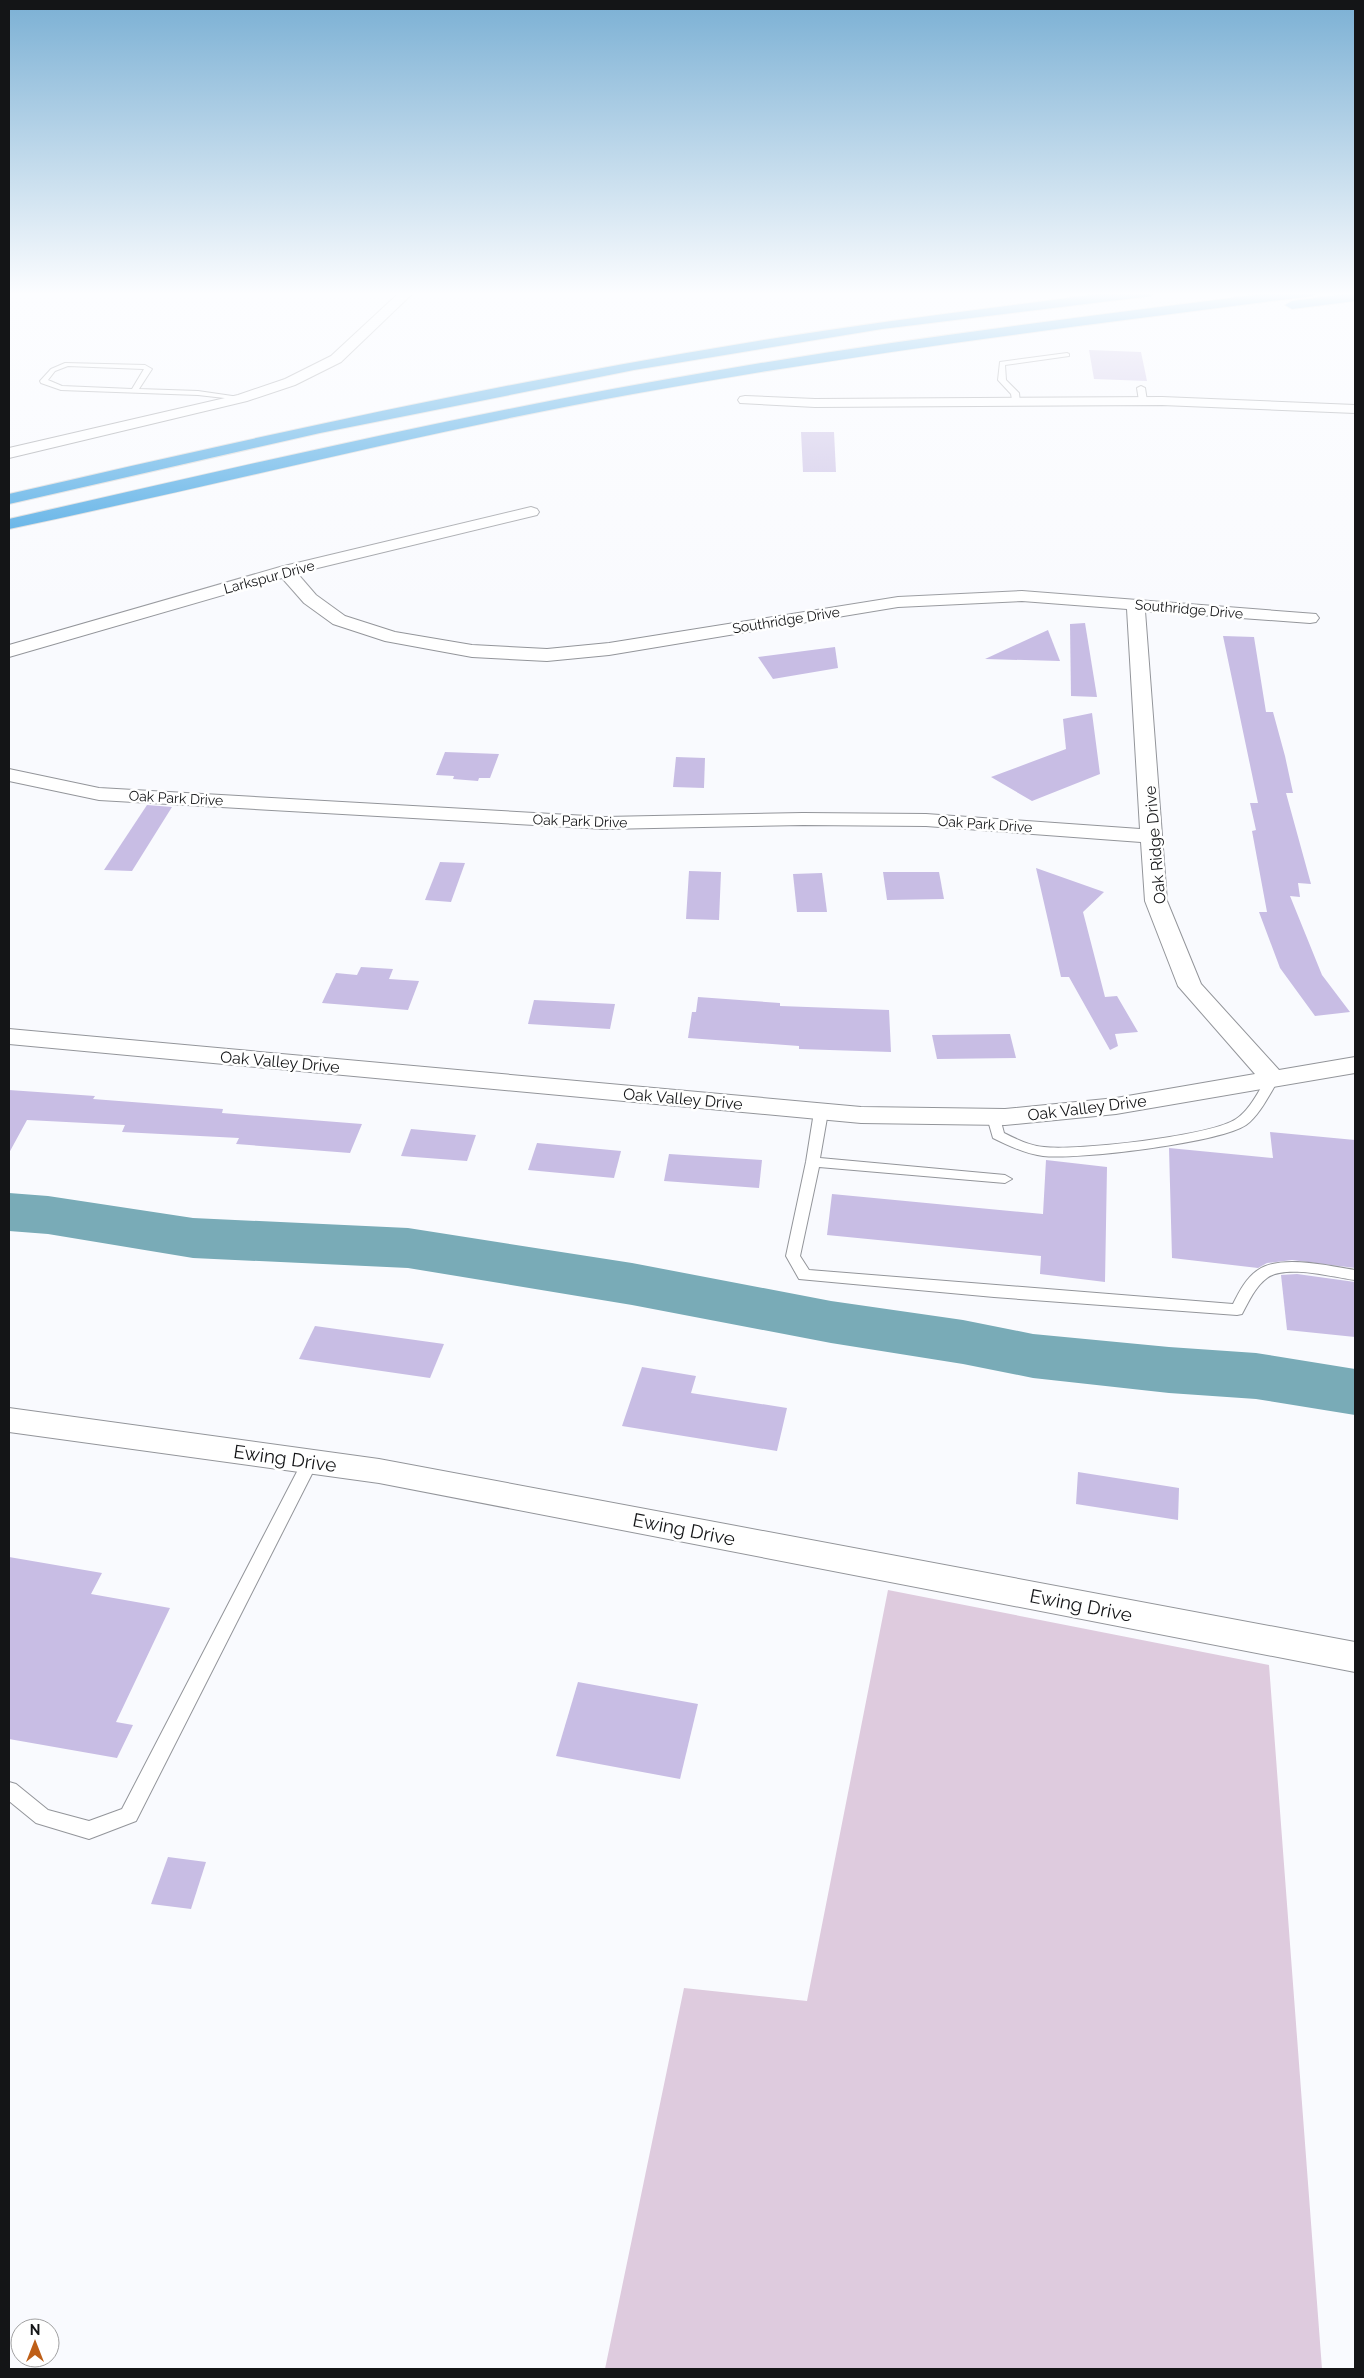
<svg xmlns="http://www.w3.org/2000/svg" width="1364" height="2378" font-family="Raleway,sans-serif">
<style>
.green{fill:#decbde}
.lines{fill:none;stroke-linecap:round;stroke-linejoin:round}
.river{fill:#79abb7;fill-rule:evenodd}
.building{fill:#c8bde4}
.service-casing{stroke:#93959a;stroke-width:2}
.minor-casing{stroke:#93959a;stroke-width:2}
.secondary-casing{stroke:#93959a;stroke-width:2}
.motorway-casing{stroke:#d5d5d5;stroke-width:2}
.service{fill:#fff;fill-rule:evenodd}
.minor{fill:#fff;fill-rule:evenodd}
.secondary{fill:#fff;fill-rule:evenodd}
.motorway{fill:#319bdf;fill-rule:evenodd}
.labels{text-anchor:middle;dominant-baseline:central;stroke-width:5;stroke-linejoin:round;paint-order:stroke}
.far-street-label{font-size:14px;fill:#141517;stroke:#fff}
.street-label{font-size:16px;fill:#141517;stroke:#fff}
.near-street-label{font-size:19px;fill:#141517;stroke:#fff}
</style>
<rect width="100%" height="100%" fill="#f9fafe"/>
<polygon class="green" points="888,1590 1269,1665 1322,2369 605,2369 684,1988 807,2001"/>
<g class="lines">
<polygon class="river" points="9,1193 48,1196 193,1218 408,1228 632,1263 831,1301 963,1320 1033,1334 1169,1347 1256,1353 1355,1369 1355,1415 1256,1399 1169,1393 1033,1378 963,1364 831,1343 632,1305 408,1268 193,1258 48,1234 9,1231"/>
</g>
<g class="building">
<polygon points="1089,350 1141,352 1147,381 1094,379"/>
<polygon points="801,432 834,432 836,472 803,472"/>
<polygon points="1085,623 1097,697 1071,696 1070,624"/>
<polygon points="1048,630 1060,661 985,659"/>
<polygon points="1223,636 1254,637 1266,712 1273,712 1285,756 1293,793 1286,793 1311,884 1298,883 1300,897 1290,896 1322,975 1350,1012 1315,1016 1280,968 1259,912 1267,912 1252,831 1256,830 1250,803 1258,803"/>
<polygon points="835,647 838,668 773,679 758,657"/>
<polygon points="1092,713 1100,774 1032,801 991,777 1066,749 1063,719"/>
<polygon points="445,752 499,754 490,778 479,778 478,781 453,779 454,776 436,775"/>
<polygon points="676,757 705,758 704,788 673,787"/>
<polygon points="147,805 172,807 132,871 104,870"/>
<polygon points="440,862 465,863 451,902 425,900"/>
<polygon points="1036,868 1104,892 1083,912 1105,997 1117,996 1138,1032 1115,1034 1118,1046 1110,1050 1069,977 1061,977"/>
<polygon points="689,871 721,872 719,920 686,919"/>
<polygon points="883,872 939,872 944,899 887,900"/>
<polygon points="822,873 827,912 797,912 793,874"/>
<polygon points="361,967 393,969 389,979 419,981 408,1010 322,1003 336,973 357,975"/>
<polygon points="698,997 780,1003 780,1006 889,1010 891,1052 799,1049 799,1046 688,1038 692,1012 696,1012"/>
<polygon points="534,1000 615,1004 610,1029 528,1024"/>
<polygon points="1010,1034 1016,1058 937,1059 932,1035"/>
<polygon points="9,1090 95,1096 93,1099 223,1109 222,1113 362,1124 350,1153 236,1144 239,1138 122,1132 125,1125 27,1120 9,1153"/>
<polygon points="411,1129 476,1135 467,1161 401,1156"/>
<polygon points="1270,1132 1355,1140 1355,1268 1292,1260 1267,1263 1258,1268 1172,1258 1169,1148 1273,1158"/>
<polygon points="537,1143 621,1151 614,1178 528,1170"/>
<polygon points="669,1154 762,1160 759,1188 664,1181"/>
<polygon points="1046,1160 1107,1167 1105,1282 1040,1274 1041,1256 827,1235 832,1194 1043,1214"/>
<polygon points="1297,1274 1355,1282 1355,1337 1287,1330 1281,1275"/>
<polygon points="315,1326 444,1344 430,1378 299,1359"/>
<polygon points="642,1367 696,1376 691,1393 787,1408 777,1451 622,1426"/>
<polygon points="1078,1472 1179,1488 1178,1520 1076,1504"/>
<polygon points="9,1557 102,1573 91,1594 170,1608 116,1722 133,1725 117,1758 9,1739"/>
<polygon points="578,1682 698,1704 680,1779 556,1756"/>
<polygon points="168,1857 206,1862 191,1909 151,1904"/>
</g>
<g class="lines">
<g class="service-casing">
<g id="service">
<polygon points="1067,353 1069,354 1069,356 1005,365 1006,380 1019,393 1020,403 1013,405 1011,394 998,380 1000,362"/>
<path d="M65 363 145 365 152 369 139 389 198 391 246 398 242 400 198 395 61 390 41 383 40 381 51 369ZM68 366 143 369H144L132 389 62 386 48 380 55 371Z"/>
<polygon points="1141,386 1145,388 1147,401 1143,403 1139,401 1137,388"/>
<path d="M1273 1075 1279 1079C1270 1093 1260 1115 1246 1125 1219 1143 1077 1160 1043 1156 1026 1154 1009 1146 993 1138L987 1117 989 1114H999L1004 1133C1016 1139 1030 1146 1044 1147 1076 1151 1211 1136 1236 1119 1250 1110 1259 1090 1268 1076Z"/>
<path d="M821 1108 828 1112 820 1158 1005 1175 1012 1179 1005 1183 819 1167 800 1256 809 1270 1233 1304C1239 1292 1246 1278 1258 1270 1281 1254 1329 1266 1355 1270V1280C1333 1277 1285 1264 1267 1278 1255 1287 1249 1301 1242 1314L1237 1315 994 1297 799 1279 786 1256 806 1162 814 1112Z"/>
<polygon points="310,1456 316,1458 318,1462 136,1821 89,1839 36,1823 9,1801 9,1782 16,1784 48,1810 89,1821 122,1809 302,1462 304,1458"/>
</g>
</g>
<g class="minor-casing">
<g id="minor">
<polygon points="400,292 414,292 341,362 295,385 247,401 9,458 9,448 238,395 285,379 331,356"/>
<polygon points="745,396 815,399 1162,397 1355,405 1355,413 1162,405 815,407 740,403 738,400 740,397"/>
<polygon points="531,507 537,509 539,512 537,515 297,573 316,595 345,616 395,632 472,645 547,649 609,643 898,597 1022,591 1316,614 1319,618 1316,622 1310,623 1145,611 1167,901 1201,984 1279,1070 1355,1057 1355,1073 1116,1114 1005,1125 861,1123 9,1044 9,1029 861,1107 1005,1109 1116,1098 1255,1074 1178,986 1145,901 1141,842 926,826 803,825 605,829 99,800 9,781 9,769 99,788 605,817 803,813 926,814 1140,829 1127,609 1022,601 898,607 609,655 547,661 472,657 385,641 333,624 304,603 282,578 9,657 9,645 280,567"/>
</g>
</g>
<g class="secondary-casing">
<polygon id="secondary" points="9,1408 379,1459 1355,1642 1355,1672 379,1483 9,1432"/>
</g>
<g class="motorway-casing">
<g id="motorway">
<path d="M1116 292H1157L1151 296 882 329 634 370 320 433 9 504V494C251 438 495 384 740 344 865 323 990 308 1116 292Z"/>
<path d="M1278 292H1318L1312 296C1085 325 858 353 633 394 424 432 217 485 9 529V519C245 465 481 410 720 370 905 338 1092 316 1278 292Z"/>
<polygon points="1355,293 1355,301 1292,309 1285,305 1292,301"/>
</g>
</g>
<use href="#service" class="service"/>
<use href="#minor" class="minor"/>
<use href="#secondary" class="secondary"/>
<use href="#motorway" class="motorway"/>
</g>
<linearGradient id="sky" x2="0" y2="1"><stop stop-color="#7bb0d4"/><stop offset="0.47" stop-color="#fcfdff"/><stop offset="1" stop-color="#fcfdff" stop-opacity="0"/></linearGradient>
<rect width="1364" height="625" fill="url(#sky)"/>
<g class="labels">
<g class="far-street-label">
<text transform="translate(269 577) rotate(-15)">Larkspur Drive</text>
<text transform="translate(1189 609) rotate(5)">Southridge Drive</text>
<text transform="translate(786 620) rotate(-9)">Southridge Drive</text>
<text transform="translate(176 798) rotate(3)">Oak Park Drive</text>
<text transform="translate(580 821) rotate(2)">Oak Park Drive</text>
<text transform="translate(985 824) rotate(4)">Oak Park Drive</text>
</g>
<g class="street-label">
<text transform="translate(1155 845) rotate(-95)">Oak Ridge Drive</text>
<text transform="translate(280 1062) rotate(5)">Oak Valley Drive</text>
<text transform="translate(683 1099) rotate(5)">Oak Valley Drive</text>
<text transform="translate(1087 1108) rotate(-7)">Oak Valley Drive</text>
</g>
<g class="near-street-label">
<text transform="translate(285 1458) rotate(8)">Ewing Drive</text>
<text transform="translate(684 1529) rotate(11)">Ewing Drive</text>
<text transform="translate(1081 1605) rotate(11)">Ewing Drive</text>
</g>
</g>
<rect width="1364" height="2378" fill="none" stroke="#141517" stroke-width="20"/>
<g transform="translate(35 2343)"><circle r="24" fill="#ffffff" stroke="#a1a1a2"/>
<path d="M0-4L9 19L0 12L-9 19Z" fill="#be5f18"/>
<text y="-8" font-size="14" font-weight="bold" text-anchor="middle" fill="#141517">N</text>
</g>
</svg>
